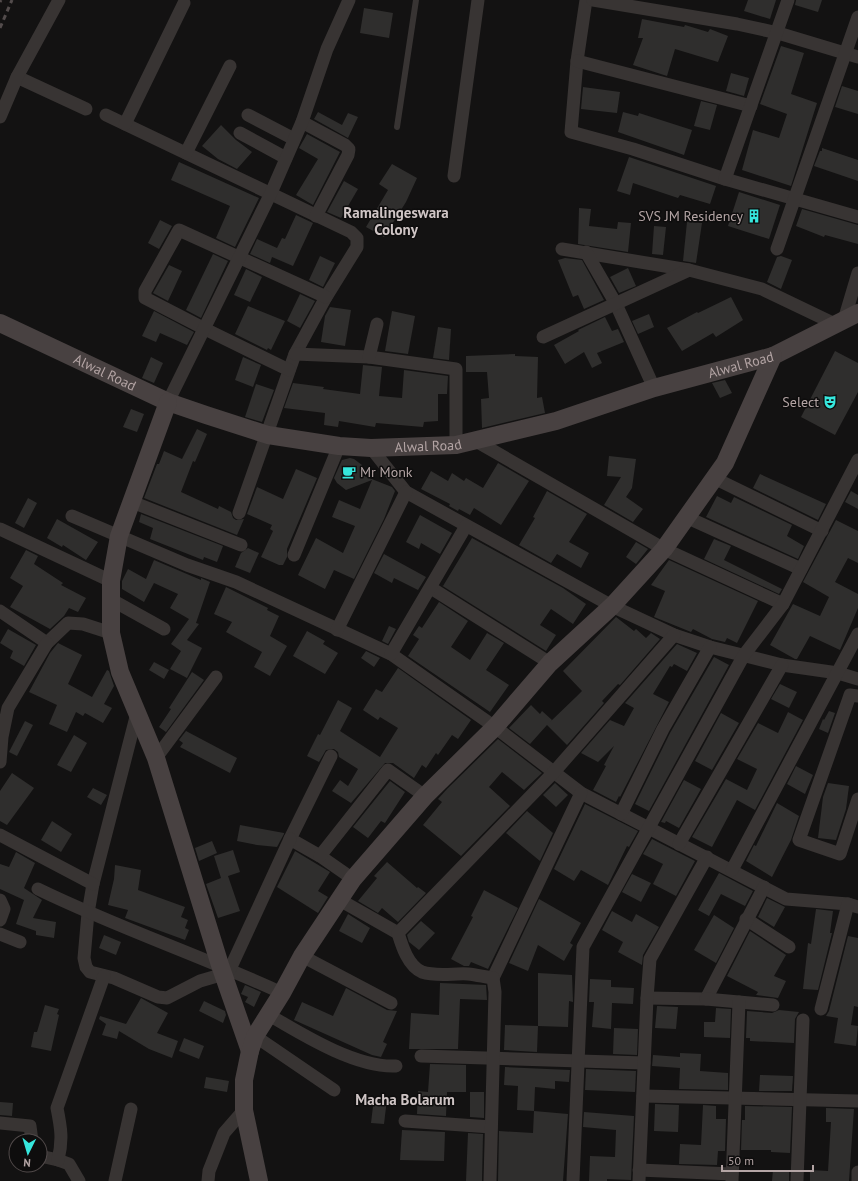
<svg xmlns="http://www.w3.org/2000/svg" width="858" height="1181" font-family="'PT Sans',sans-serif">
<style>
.building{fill:#2f2e2d}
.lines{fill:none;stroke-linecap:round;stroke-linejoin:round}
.lane{stroke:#383433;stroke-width:6}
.street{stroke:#383433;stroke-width:13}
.secondary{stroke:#484141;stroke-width:18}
.rail{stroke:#534c4c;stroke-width:3;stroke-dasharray:5 4;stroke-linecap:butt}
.labels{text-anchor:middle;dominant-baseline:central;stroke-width:3;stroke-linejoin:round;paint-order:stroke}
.poi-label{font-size:14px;fill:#b3a4a4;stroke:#0e0d0d;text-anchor:end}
.street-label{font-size:14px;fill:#b3a4a4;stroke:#0e0d0d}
.neighbourhood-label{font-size:15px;font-weight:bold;fill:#cfc5c5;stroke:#0e0d0d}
</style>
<rect width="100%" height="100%" fill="#131212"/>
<g class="building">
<polygon points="748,0 776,0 770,19 744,11"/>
<polygon points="796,0 822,0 818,12 795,5"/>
<polygon points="364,8 393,13 389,38 360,33"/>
<polygon points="642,19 684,27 685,25 708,32 710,29 728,36 718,62 675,49 667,76 633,65 643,38 638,38"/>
<polygon points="781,46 804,53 791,94 817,103 791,186 742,170 753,130 779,138 787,114 760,104"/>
<polygon points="731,73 749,78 744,96 726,91"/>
<polygon points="842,86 858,91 858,114 835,107"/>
<polygon points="583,87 620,92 617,113 581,109"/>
<polygon points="701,101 717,105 710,130 694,126"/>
<polygon points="318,112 342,125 348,113 358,117 348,138 314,119"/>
<polygon points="623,112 638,116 639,113 692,130 684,155 618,132"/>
<polygon points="221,125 236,140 252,152 237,169 218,159 202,146"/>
<polygon points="307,134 340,152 313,205 296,195 318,159 299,148"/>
<polygon points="822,148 858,160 858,181 814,166 820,151 822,151"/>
<polygon points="629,157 716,186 710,204 680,195 678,198 633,183 630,195 617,191"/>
<polygon points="179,162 259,198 235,247 216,238 230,206 171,180"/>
<polygon points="392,164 417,178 406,202 384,237 366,227 388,190 379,184"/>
<polygon points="344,181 358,189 341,218 327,212"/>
<polygon points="739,192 780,205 769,239 728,226"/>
<polygon points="579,208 591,209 589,226 617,229 618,222 631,223 628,252 578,244"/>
<polygon points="802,209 858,225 858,244 825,235 824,237 796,226"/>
<polygon points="296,215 313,223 293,266 272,257 270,263 250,254 257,239 277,248 282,238 285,239"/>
<polygon points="160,220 172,226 159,249 148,243"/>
<polygon points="687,222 702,223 696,263 683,261"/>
<polygon points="654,226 666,227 663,255 652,254"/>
<polygon points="213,254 228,261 201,318 186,310"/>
<polygon points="320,256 335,263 323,287 309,280"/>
<polygon points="781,256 792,260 781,289 767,282 777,257"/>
<polygon points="565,258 582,260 604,300 584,309 578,295 573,297 558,260"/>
<polygon points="169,265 182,271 168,301 153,293"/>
<polygon points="628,268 636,286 619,293 610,277"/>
<polygon points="246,269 262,277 250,302 234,295"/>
<polygon points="300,294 315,301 300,328 287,321"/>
<polygon points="731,297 743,320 716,337 713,333 682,351 667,328 697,312 698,313"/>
<polygon points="248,306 285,321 271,350 268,348 267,350 235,334"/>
<polygon points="330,307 351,310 345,346 321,342 325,316"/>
<polygon points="154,311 194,332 187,345 160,333 156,342 142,336"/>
<polygon points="392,311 415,316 408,354 385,351"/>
<polygon points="649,314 654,327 638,334 632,321"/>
<polygon points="605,317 612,331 618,329 624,342 597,353 602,363 592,368 584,352 565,364 554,345 579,331 578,330"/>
<polygon points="438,327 451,329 449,360 433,358"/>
<polygon points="835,351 858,363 858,392 835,435 801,417"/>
<polygon points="515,354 515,356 538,357 537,398 542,397 545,413 482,428 481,399 489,398 487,372 466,372 466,356"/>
<polygon points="151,357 163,363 154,383 142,378"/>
<polygon points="243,357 261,365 253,387 235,380"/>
<polygon points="363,365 382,367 379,396 402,398 404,370 448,376 447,394 438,394 438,421 424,422 423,427 376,423 375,427 339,421 338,427 324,425 325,413 284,408 293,383 324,387 323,389 360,394"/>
<polygon points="725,380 732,393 720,398 712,383"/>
<polygon points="256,384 274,390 262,422 245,417"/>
<polygon points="131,409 144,414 137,432 123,427"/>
<polygon points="197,429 207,434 195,462 193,461 181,492 218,509 219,506 231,512 233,518 236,520 244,519 237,535 144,498 157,464 159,464 164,451 182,459"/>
<polygon points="609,456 636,459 632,488 626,497 643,509 633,522 604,505 621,477 607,476"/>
<polygon points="350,458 354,459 362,465 364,476 392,487 395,491 384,519 354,579 334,570 325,589 298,575 316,538 343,553 355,526 332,517 339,500 360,509 372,480 346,490 337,483 334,478 342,460"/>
<polygon points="498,463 529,481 501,525 474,508 470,515 459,509 458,511 449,506 450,504 421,489 431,471 448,481 452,473 464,481 466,478 483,488"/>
<polygon points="296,469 317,478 287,549 287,557 283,565 279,565 261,557 273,531 270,529 272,525 247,514 257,487 283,499"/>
<polygon points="760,474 826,504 818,520 753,488"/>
<polygon points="547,491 587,514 569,542 589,553 581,568 557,554 551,563 519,545 535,518 533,517"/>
<polygon points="851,491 858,495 858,509 845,502"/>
<polygon points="717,496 731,503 734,497 792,525 787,536 804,546 798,559 706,517"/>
<polygon points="28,498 37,503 24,528 15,523"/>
<polygon points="141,514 223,546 217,562 204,557 203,560 150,539 153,528 139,522"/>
<polygon points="420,515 452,533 440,554 421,543 419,549 406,542"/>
<polygon points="57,519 98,542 86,560 63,545 62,547 47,538"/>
<polygon points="836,520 858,531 858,563 848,558 835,582 858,594 858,608 840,650 810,636 797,659 795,659 770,645 793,604 820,616 829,597 803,582"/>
<polygon points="472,538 563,588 586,604 573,624 551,609 540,625 556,635 546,651 441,585 443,586"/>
<polygon points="714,539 731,546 724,560 782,589 779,594 704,559"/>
<polygon points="636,542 648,549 636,564 626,557"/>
<polygon points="248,548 259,553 250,573 235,567 241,553"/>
<polygon points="26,550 38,556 34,564 63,583 61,585 86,598 78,612 69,608 64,616 50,629 10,607 23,586 10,578"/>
<polygon points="384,554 426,577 418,590 394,578 392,583 374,573"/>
<polygon points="154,560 201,580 201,578 210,582 196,623 199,624 187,640 202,648 187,678 170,669 181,651 171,644 189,619 170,608 178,594 154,583 144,602 122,589 122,581 128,569 146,579"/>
<polygon points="669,560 758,601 737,643 727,638 725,642 712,639 693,629 691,632 654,617 665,591 651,585"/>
<polygon points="226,587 268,608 267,610 279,616 270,636 287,646 270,676 254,667 262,652 226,632 232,622 214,614"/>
<polygon points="439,602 468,621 451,647 470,660 487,633 504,643 486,670 509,685 490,712 408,656 419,639 413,635 419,626 422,628"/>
<polygon points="616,617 634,631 636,629 646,638 651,633 660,639 620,685 618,684 602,701 604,703 567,745 547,725 530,744 509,728 531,705 540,714 542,711 552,720 550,722 576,697 582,691 563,671"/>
<polygon points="389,626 396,629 388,644 382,641"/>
<polygon points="8,629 36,645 24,666 10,658 13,651 0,643"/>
<polygon points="307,631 325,641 323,644 338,653 325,674 293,656"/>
<polygon points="58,643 82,655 68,684 92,697 107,670 109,671 114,686 104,704 112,708 103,723 85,713 83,716 76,712 67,732 49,724 57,705 29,692 50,653"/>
<polygon points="677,644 697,653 687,671 674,664 672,667 670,666 653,694 669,702 620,797 619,796 616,802 593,790 606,766 604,765 614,746 598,762 581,753 610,720 624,726 634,708 625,703 626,702"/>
<polygon points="366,651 380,658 374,667 361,658"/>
<polygon points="714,657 729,665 649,811 635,804 670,733"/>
<polygon points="154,662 169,670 164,679 149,670"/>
<polygon points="398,668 471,720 458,739 452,735 438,755 436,753 426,768 422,765 414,778 393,763 385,763 351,803 332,791 340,780 348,786 358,769 339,757 338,752 334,749 326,750 319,762 307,756 318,734 320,735 338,700 352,708 340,731 380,757 398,728 380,717 378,720 363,710 376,689 382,692"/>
<polygon points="192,672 204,680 166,732 159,727 171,709 169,708"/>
<polygon points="780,684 797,692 789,708 771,699"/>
<polygon points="829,711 835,713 828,733 819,729 823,719 824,720"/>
<polygon points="788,712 803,720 755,810 737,800 712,847 692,837 726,779 747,790 757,769 737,759 758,723 778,733"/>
<polygon points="721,713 739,723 712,770 695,761"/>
<polygon points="25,721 33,725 17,756 9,752"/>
<polygon points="186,731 237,758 230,773 180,747 183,743 179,740"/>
<polygon points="74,735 87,743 71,772 57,765"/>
<polygon points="498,739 542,773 524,790 502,772 489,787 510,806 461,856 423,825 442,802 438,799 447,789"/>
<polygon points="796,766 813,775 805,794 787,784"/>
<polygon points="12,773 34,788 7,825 0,821 0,791"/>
<polygon points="684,780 701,789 679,828 666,821 665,823 661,822"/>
<polygon points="390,781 405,792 385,823 381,821 368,838 353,827"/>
<polygon points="555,783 568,795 556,807 543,795"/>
<polygon points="828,783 849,786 846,809 836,840 818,838 823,797"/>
<polygon points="93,788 107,795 101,805 87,797"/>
<polygon points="777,803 799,816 791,840 772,877 746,861 754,845 756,846"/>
<polygon points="585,804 638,831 629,847 627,846 608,885 581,870 574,881 554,869"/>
<polygon points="527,811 553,833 540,861 506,833"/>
<polygon points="52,821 72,834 61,852 41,840"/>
<polygon points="240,825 284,833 284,834 277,847 257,845 237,841"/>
<polygon points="652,839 695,861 676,896 653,884 663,864 643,854"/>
<polygon points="212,841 217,853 199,861 195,848"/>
<polygon points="233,850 240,872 228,876 240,911 218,918 206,884 221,878 214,856"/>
<polygon points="295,851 330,872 318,891 328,897 318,913 277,887"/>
<polygon points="16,852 35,863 24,888 42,900 33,918 56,922 54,938 36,935 36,931 16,924 24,900 0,889 0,864 9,867"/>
<polygon points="387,862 417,888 418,887 426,893 398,922 382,908 378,913 358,901 377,878 374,876"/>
<polygon points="115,865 141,870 138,890 185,907 181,917 188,920 185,928 189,930 185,940 125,918 128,910 108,905 114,879"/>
<polygon points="719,873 753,891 745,906 721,894 709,916 698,910"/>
<polygon points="632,874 651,883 641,902 622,892"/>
<polygon points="484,890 518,908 488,969 471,962 469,966 464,966 451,959 473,917 471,916"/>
<polygon points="767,898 785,907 774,927 758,917"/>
<polygon points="539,899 581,923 570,943 573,945 564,961 538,945 528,971 509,963"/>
<polygon points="816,909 833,911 830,933 832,933 818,990 803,989 808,943 811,944"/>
<polygon points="612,911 632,922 636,914 659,927 643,955 642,965 618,952 623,942 602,930"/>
<polygon points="348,914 370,928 362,943 339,931"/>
<polygon points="714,915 734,928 716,963 694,950"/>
<polygon points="421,921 435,933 419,950 409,942 407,935"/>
<polygon points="750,931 786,955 774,976 786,981 778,998 756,995 758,992 727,976"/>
<polygon points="104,935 121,942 116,955 99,948"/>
<polygon points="848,936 858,938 858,1007 854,1006 851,1025 858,1026 856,1046 834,1043 838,1018 826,1016 829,1011"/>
<polygon points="538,973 572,975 573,1002 569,1001 568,1027 538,1026"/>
<polygon points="590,979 611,980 611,987 634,988 633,1004 612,1003 611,1029 592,1027 594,1002 589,1002"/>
<polygon points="440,983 486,985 487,1000 460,999 458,1049 409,1049 411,1013 439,1015"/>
<polygon points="245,985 261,992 254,1007 245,1002 248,997 241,994"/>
<polygon points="346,988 387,1010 397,1011 383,1042 387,1044 381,1057 372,1055 294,1020 302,1002 333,1016"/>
<polygon points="141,998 168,1013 157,1033 178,1041 172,1058 149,1049 119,1031 117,1039 102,1035 106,1024 99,1019 100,1016 126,1024"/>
<polygon points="204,1001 225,1011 226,1015 223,1023 199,1011"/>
<polygon points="45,1005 59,1009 57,1014 59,1015 51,1051 31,1047 34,1032 37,1032"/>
<polygon points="657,1006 678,1007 676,1029 655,1028"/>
<polygon points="716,1008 731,1009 730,1038 704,1037 704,1022 715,1022"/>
<polygon points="779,1010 799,1012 795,1019 794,1043 750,1041 750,1038 746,1038 747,1011 772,1013"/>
<polygon points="505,1025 538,1026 537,1052 504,1050"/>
<polygon points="614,1028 638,1029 637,1055 613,1054"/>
<polygon points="184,1038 204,1046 199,1059 179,1051"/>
<polygon points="680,1053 701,1054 700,1071 728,1073 728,1090 679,1089 680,1068 652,1066 653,1055 680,1057"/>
<polygon points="430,1064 466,1065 466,1092 447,1092 446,1116 417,1114 418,1091 428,1092"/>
<polygon points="505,1067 570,1070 569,1082 555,1081 555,1089 535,1087 534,1111 517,1110 518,1086 504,1085"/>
<polygon points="586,1069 636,1071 635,1092 585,1090"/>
<polygon points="760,1075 793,1076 792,1091 759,1091"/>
<polygon points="206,1077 229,1081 227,1092 204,1088"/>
<polygon points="470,1092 484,1092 484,1118 470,1117"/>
<polygon points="374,1098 387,1099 384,1124 371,1123"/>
<polygon points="0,1102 13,1103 12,1116 0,1115"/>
<polygon points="655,1104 679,1105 678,1132 654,1131"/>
<polygon points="703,1105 716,1106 716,1119 726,1119 725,1151 718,1151 717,1165 679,1164 680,1144 701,1145"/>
<polygon points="745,1106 792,1107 790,1153 771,1152 771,1150 741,1150 742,1120 745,1120"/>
<polygon points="826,1108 854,1109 849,1181 810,1181 810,1170 828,1171 831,1122 826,1122"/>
<polygon points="534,1111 568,1114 563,1181 498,1181 499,1131 533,1133"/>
<polygon points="584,1112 634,1116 631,1180 607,1179 607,1181 589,1181 590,1156 615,1157 616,1130 583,1127"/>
<polygon points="402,1130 445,1132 444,1161 400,1160"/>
<polygon points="468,1133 483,1134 482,1181 466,1181"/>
<polygon points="773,1170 789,1171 789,1181 772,1181"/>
</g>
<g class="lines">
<polyline class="lane" points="397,127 416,0"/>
<g class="street">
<polyline points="586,0 577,61 571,132 633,149 725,179 858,217"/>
<polyline points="593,0 737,24 778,33 858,57"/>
<polyline points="577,61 751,106"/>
<polyline points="17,77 86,109"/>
<polyline points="106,115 351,232 357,238 357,247 326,297 295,354 239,513"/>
<polyline points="248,115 294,139"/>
<polyline points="0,117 17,77 59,0"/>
<polyline points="302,122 345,145 349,149 348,155 316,216"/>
<polyline points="125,124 184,3"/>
<polyline points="240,133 286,158"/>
<polyline points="186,153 230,66"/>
<polyline points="454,176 478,0"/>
<polyline points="725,179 788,0"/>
<polyline points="562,249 689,270 762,289 835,324"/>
<polyline points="777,249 858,17"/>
<polyline points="586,252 616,304 654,388"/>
<polyline points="844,320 858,273"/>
<polyline points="543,337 689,270"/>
<polyline points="295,354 369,357 456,369 456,445"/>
<polyline points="369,357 377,324"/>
<polyline points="289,370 205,329 145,298 145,291 179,230 326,297"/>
<polyline points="168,402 271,193 302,122 327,49 349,0"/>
<polyline points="476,441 664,549 783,604"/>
<polyline points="371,448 406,492 612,606 674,635 710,647 782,665 838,673 858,679"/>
<polyline points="714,478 822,531"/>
<polyline points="132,502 241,545"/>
<polyline points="72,516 187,565 236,582 391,654 495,727 581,793 786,899 848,904 858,907"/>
<polyline points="686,517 801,569"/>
<polyline points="0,529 111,581"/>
<polyline points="294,555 339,446"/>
<polyline points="431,588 550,663"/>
<polyline points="110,599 164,629"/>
<polyline points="0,611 47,643 68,623 83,624 111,633"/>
<polyline points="337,630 406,492"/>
<polyline points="391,654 466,526"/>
<polyline points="858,696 850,695 849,698 799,840 840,854 858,799"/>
<polyline points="137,713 93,884 88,913 84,958 86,967 90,972 114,978 158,997 167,998 200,981 224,974"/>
<polyline points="331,756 290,839 320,856 353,879"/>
<polyline points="156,758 216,677"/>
<polyline points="0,762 2,737 8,708 47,643"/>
<polyline points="621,814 663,729 710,647"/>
<polyline points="0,835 93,884"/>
<polyline points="679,844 782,665"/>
<polyline points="320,856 388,770 425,796"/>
<polyline points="732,870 858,634"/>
<path d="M38 889C118 928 202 956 282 993"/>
<polyline points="338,899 398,933"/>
<polyline points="0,900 4,909 0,920"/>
<polyline points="746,919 789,947"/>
<polyline points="0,934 20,942"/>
<polyline points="302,956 391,1003"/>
<polyline points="230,969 290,839"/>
<polyline points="493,978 581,793"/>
<polyline points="647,998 706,999 764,887"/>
<polyline points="706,999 773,1005"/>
<polyline points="821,1009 848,904"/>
<path d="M269 1015C303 1035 356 1068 396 1066"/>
<polyline points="255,1036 334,1090"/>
<polyline points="421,1056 644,1063"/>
<polyline points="643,1096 858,1101"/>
<polyline points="405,1121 491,1127"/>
<polyline points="0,1123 30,1126 32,1141"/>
<polyline points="40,1156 58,1160 69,1164 79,1181"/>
<path d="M58 1160C63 1140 61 1128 57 1108L104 976"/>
<polyline points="639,1170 732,1174"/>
<polyline points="115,1181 131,1109"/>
<polyline points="208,1181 209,1171 224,1133 244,1110"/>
<path d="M490 1181 495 992 493 978C485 977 477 975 468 974 454 973 437 977 422 972 408 966 402 946 398 933L554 772 674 635"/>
<polyline points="573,1181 583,947 744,655 783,604 858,460"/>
<polyline points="639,1181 647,998 650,959 707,857"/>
<polyline points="732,1181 739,1002"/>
<polyline points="797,1181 803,1020"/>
<polyline points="858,1181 858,1172"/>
</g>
<g class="secondary">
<path id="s1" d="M0 323 168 402 206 415 268 435 339 446 371 448 456 445 556 421 654 388 773 356 858 313"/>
<polyline points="168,402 119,536 111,581 111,633 120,672 156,758 220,965 250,1051"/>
<polyline points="259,1181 244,1110 244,1080 250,1051 255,1036 282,993 302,956 353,879 425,796 495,727 550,663 612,606 664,549 725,463 773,356"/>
</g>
<g class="rail">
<polyline points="0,2 1,0"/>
<polyline points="0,28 12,0"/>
</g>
</g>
<defs>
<g id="building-bare" transform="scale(1.08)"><path d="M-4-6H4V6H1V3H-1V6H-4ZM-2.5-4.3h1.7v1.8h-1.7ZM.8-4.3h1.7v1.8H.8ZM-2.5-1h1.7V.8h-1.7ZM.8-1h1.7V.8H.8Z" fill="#36e7dd" stroke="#0e0d0d" stroke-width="2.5" paint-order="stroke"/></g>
<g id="theatre-bare" transform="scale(1.08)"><path d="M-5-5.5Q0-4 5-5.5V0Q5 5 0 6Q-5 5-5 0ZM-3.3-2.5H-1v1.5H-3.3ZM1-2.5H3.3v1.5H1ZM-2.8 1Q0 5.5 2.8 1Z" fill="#36e7dd" stroke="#0e0d0d" stroke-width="2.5" paint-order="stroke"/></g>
<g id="cafe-bare" transform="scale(1.08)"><path d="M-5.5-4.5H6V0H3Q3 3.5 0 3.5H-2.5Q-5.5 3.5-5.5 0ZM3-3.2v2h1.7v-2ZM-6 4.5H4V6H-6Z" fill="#36e7dd" stroke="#0e0d0d" stroke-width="2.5" paint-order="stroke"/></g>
</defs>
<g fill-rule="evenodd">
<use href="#building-bare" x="754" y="216"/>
<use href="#theatre-bare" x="830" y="402"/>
<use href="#cafe-bare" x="349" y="472"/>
</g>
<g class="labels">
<g class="poi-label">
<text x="743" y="216">SVS JM Residency</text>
<text x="819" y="402">Select</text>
<text x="360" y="472" text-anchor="start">Mr Monk</text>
</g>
<g class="street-label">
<text stroke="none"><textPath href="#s1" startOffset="776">Alwal Road</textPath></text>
<text stroke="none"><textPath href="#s1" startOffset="116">Alwal Road</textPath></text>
<text stroke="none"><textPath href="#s1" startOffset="452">Alwal Road</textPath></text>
</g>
<g class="neighbourhood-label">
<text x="396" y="212">Ramalingeswara<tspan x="396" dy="17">Colony</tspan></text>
<text x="405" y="1099">Macha Bolarum</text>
</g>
</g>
<g transform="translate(28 1153) rotate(185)"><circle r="19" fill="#0e0d0d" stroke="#504949"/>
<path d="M0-3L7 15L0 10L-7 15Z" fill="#36e7dd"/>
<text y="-6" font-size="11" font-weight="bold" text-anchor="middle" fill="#b3a4a4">N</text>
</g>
<path d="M722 1165v6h91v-6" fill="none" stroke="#b3a4a4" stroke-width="2"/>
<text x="728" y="1165" font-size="12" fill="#b3a4a4" stroke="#0e0d0d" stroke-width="3" paint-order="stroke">50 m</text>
</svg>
